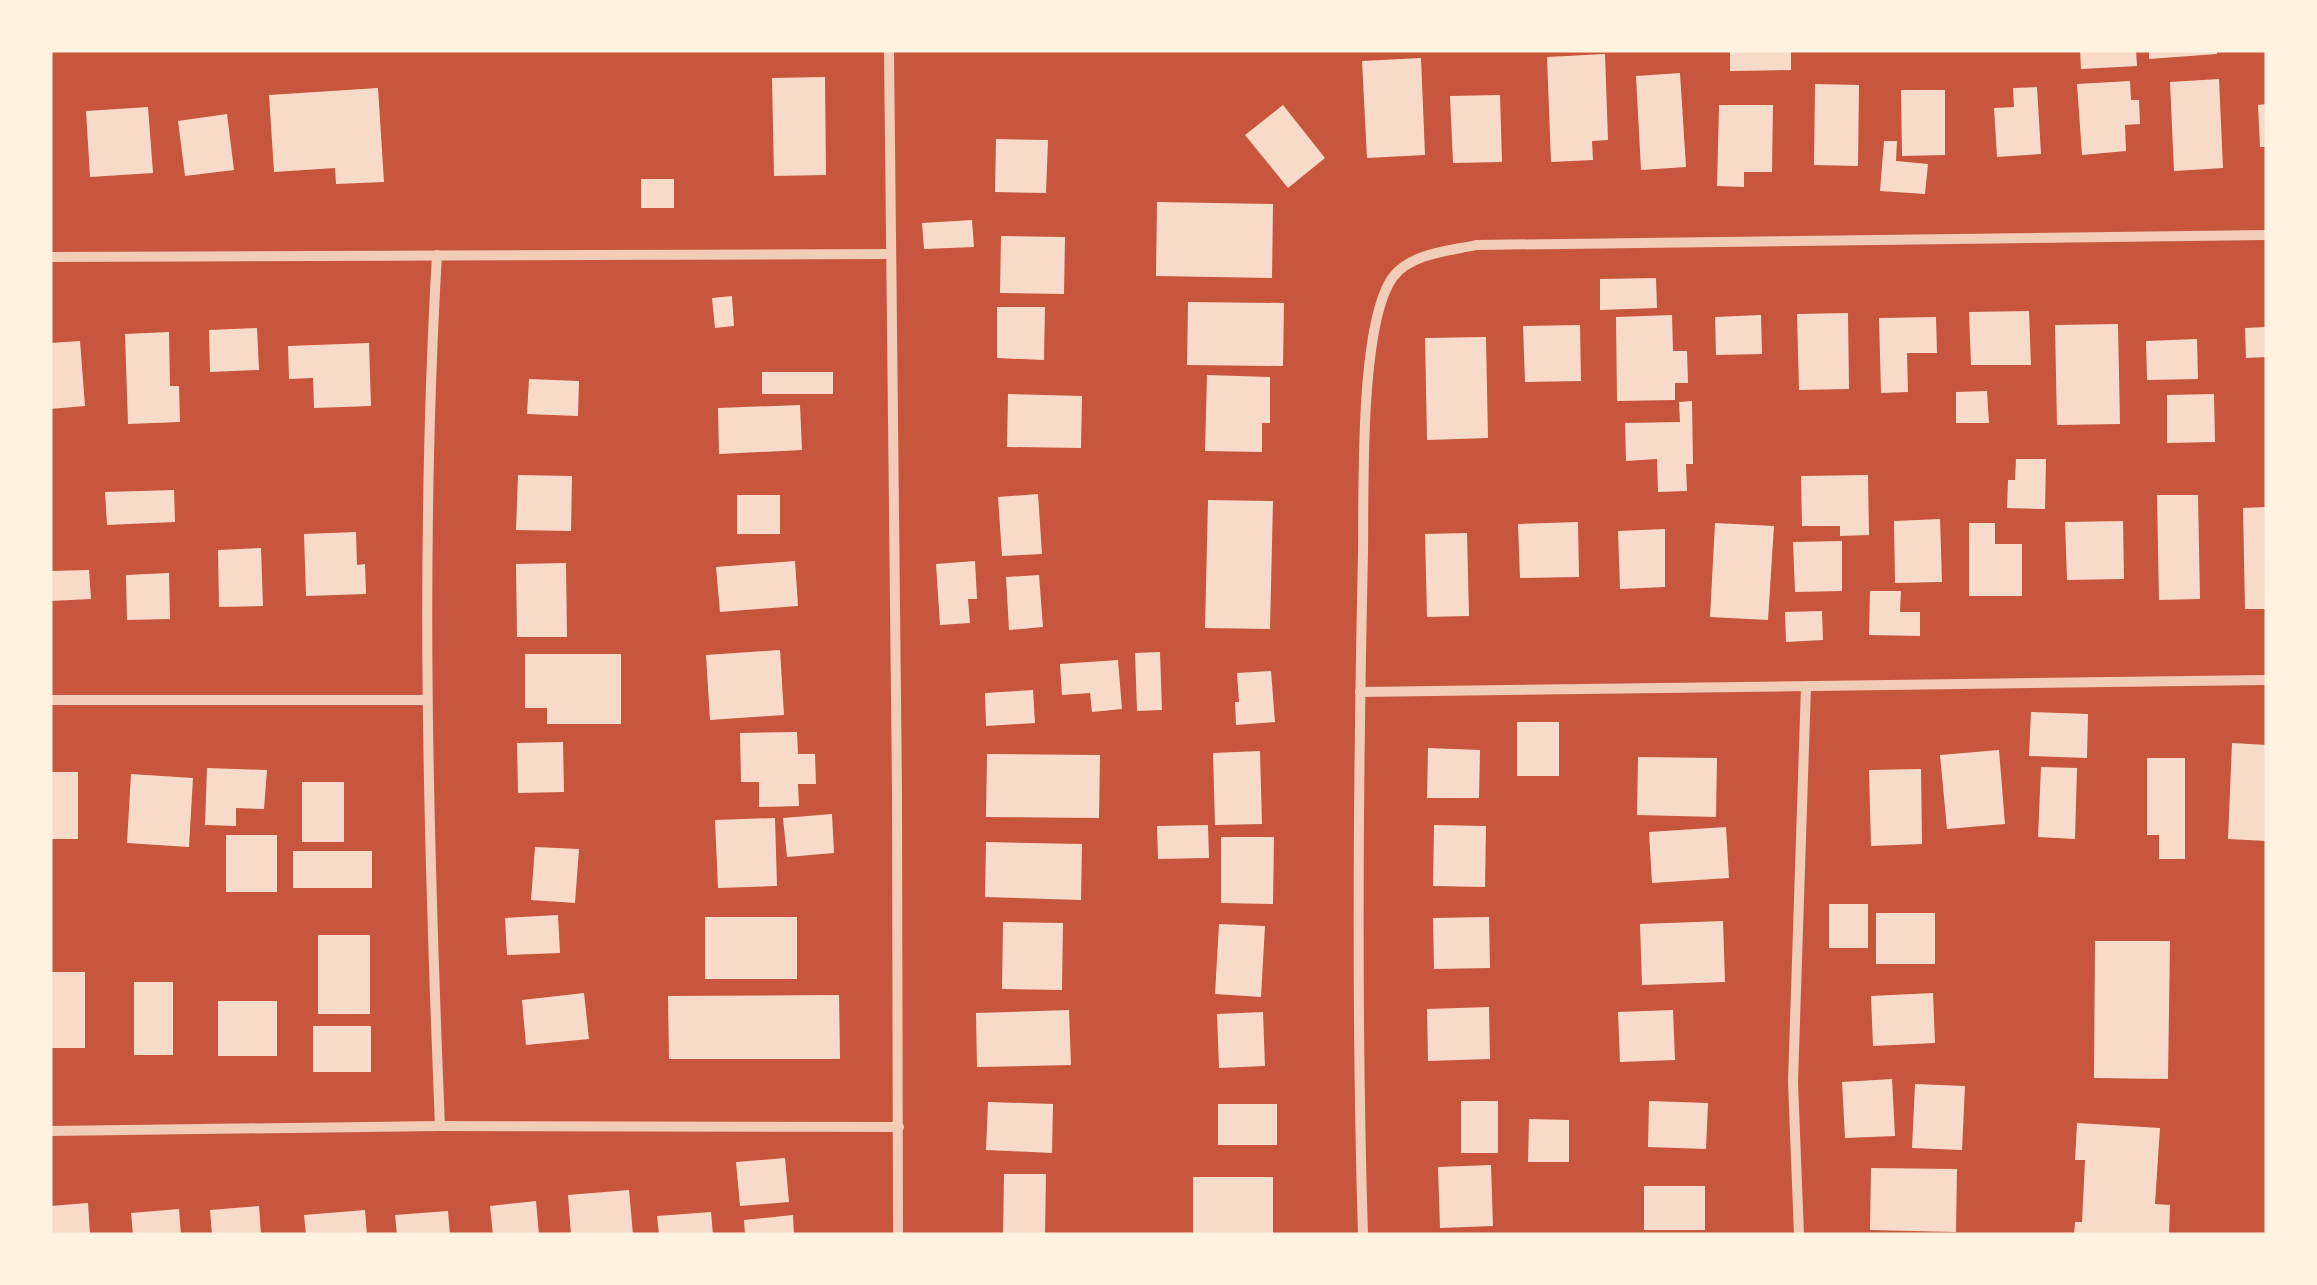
<svg xmlns="http://www.w3.org/2000/svg" width="2317" height="1285" font-family="Roboto,sans-serif">
<style>
.building{fill:#f7dbc8}
.lines{fill:none;stroke-linecap:round;stroke-linejoin:round}
.minor{stroke:#f1ccb7;stroke-width:10}
</style>
<rect width="100%" height="100%" fill="#c8553d"/>
<g class="building">
<polygon points="1730,50 1791,50 1791,70 1730,71"/>
<polygon points="2080,50 2136,50 2137,66 2081,69"/>
<polygon points="2149,50 2217,50 2217,54 2149,59"/>
<polygon points="1605,54 1608,140 1592,141 1593,160 1551,162 1547,57"/>
<polygon points="1421,58 1425,155 1367,158 1362,61"/>
<polygon points="1680,73 1686,167 1641,170 1636,76"/>
<polygon points="825,77 826,175 774,176 772,78"/>
<polygon points="2219,79 2223,168 2174,171 2170,82"/>
<polygon points="2130,81 2131,100 2139,100 2140,124 2125,125 2126,151 2082,155 2077,84"/>
<polygon points="1815,84 1859,85 1858,166 1814,165"/>
<polygon points="2037,87 2041,154 1997,157 1994,108 2014,107 2013,88"/>
<polygon points="378,88 384,182 336,184 335,168 274,172 269,95"/>
<polygon points="1901,90 1945,90 1945,155 1902,156"/>
<polygon points="1500,95 1502,162 1453,163 1450,96"/>
<polygon points="2267,104 2267,147 2260,147 2258,105"/>
<polygon points="1283,105 1325,158 1288,188 1245,135"/>
<polygon points="1719,105 1773,105 1772,172 1744,172 1744,187 1717,186"/>
<polygon points="148,107 153,173 90,177 86,111"/>
<polygon points="227,114 234,170 185,176 178,121"/>
<polygon points="996,139 1048,140 1046,193 995,192"/>
<polygon points="1884,141 1897,141 1896,161 1928,164 1925,194 1880,191"/>
<rect x="641" y="179" width="33" height="29"/>
<polygon points="1157,202 1273,204 1272,278 1156,276"/>
<polygon points="972,220 974,247 924,249 922,223"/>
<polygon points="1001,236 1065,237 1064,294 1000,293"/>
<polygon points="1656,278 1657,308 1600,310 1600,279"/>
<polygon points="732,296 734,326 715,328 712,298"/>
<polygon points="1188,302 1284,303 1283,366 1187,365"/>
<polygon points="997,307 1045,307 1044,360 997,358"/>
<polygon points="2029,311 2031,365 1971,365 1969,312"/>
<polygon points="1848,313 1849,389 1799,390 1797,314"/>
<polygon points="1672,315 1673,351 1687,351 1688,383 1675,383 1675,400 1617,401 1616,317"/>
<polygon points="1761,315 1762,354 1716,355 1715,317"/>
<polygon points="1936,317 1937,353 1907,353 1908,392 1881,393 1879,318"/>
<polygon points="2118,324 2120,424 2057,425 2055,325"/>
<polygon points="1580,325 1581,381 1525,382 1523,326"/>
<polygon points="2267,327 2267,357 2246,358 2245,328"/>
<polygon points="257,328 259,370 210,372 209,330"/>
<polygon points="169,332 170,386 179,386 180,422 128,424 125,334"/>
<polygon points="1486,337 1488,438 1427,440 1425,338"/>
<polygon points="2197,339 2198,379 2147,380 2146,341"/>
<polygon points="80,341 85,406 50,409 50,343"/>
<polygon points="369,343 371,406 314,408 313,378 289,379 288,346"/>
<rect x="762" y="372" width="71" height="22"/>
<polygon points="1207,375 1270,377 1270,423 1262,423 1262,452 1205,451"/>
<polygon points="529,379 579,381 578,416 527,414"/>
<polygon points="1987,391 1989,423 1956,423 1956,392"/>
<polygon points="1008,394 1082,396 1081,448 1007,447"/>
<polygon points="2214,394 2215,442 2167,443 2167,395"/>
<polygon points="1692,401 1693,464 1686,464 1687,491 1658,492 1657,459 1626,461 1625,423 1680,422 1679,402"/>
<polygon points="800,405 802,450 719,454 718,408"/>
<polygon points="2016,459 2046,459 2045,509 2007,508 2008,480 2015,480"/>
<polygon points="518,475 572,476 571,531 516,530"/>
<polygon points="1868,475 1869,535 1840,536 1840,526 1802,526 1801,476"/>
<polygon points="174,490 175,522 107,525 105,492"/>
<polygon points="1038,494 1042,554 1002,556 998,497"/>
<rect x="737" y="495" width="43" height="39"/>
<polygon points="2157,495 2198,495 2200,599 2159,600"/>
<polygon points="1208,500 1273,501 1270,629 1205,628"/>
<polygon points="2267,507 2267,609 2245,609 2243,508"/>
<polygon points="1940,519 1942,582 1895,583 1894,521"/>
<polygon points="2123,521 2124,579 2067,580 2065,522"/>
<polygon points="1578,522 1579,577 1520,578 1518,524"/>
<polygon points="1715,523 1774,526 1768,620 1710,617"/>
<polygon points="1969,523 1995,523 1995,544 2022,544 2022,596 1969,596"/>
<polygon points="1665,529 1665,587 1620,589 1618,531"/>
<polygon points="356,532 357,565 365,564 366,594 306,596 304,534"/>
<polygon points="1467,533 1469,616 1427,617 1425,534"/>
<polygon points="1842,541 1842,591 1795,592 1793,542"/>
<polygon points="261,548 263,606 219,607 218,550"/>
<polygon points="795,561 798,606 720,612 716,567"/>
<polygon points="975,561 977,599 968,599 970,623 940,625 936,564"/>
<polygon points="566,563 567,637 517,637 516,564"/>
<polygon points="89,570 91,599 50,601 50,571"/>
<polygon points="169,573 170,619 127,620 126,575"/>
<polygon points="1039,575 1043,627 1009,630 1006,577"/>
<polygon points="1870,591 1901,591 1900,612 1920,612 1920,636 1869,635"/>
<polygon points="1822,611 1823,640 1786,642 1785,612"/>
<polygon points="780,650 784,715 710,720 706,655"/>
<polygon points="1160,652 1162,710 1137,711 1135,653"/>
<polygon points="525,654 621,654 621,724 547,724 547,708 525,708"/>
<polygon points="1118,660 1122,709 1092,712 1090,693 1062,695 1060,664"/>
<polygon points="1271,671 1275,722 1236,725 1235,702 1239,702 1237,673"/>
<polygon points="1033,690 1035,723 986,726 985,693"/>
<polygon points="2031,712 2088,714 2087,758 2029,756"/>
<rect x="1517" y="722" width="42" height="54"/>
<polygon points="797,732 798,754 815,754 816,784 798,784 799,806 759,807 759,782 741,782 740,733"/>
<polygon points="563,742 564,792 518,793 517,743"/>
<polygon points="2232,743 2267,745 2267,841 2228,839"/>
<polygon points="1428,748 1480,750 1479,798 1427,798"/>
<polygon points="1999,750 2005,824 1947,829 1940,755"/>
<polygon points="1260,751 1262,824 1215,825 1213,753"/>
<polygon points="987,754 1100,755 1099,818 986,817"/>
<polygon points="1638,757 1717,758 1716,817 1637,815"/>
<polygon points="2147,758 2185,758 2185,859 2159,859 2159,835 2147,835"/>
<polygon points="2041,767 2077,768 2075,839 2038,837"/>
<polygon points="207,768 267,770 264,809 236,808 236,826 205,825"/>
<polygon points="1921,769 1922,844 1871,846 1869,770"/>
<rect x="50" y="772" width="28" height="67"/>
<polygon points="131,774 193,778 189,847 127,843"/>
<rect x="302" y="782" width="42" height="60"/>
<polygon points="832,814 834,853 787,857 783,818"/>
<polygon points="775,818 777,886 718,888 715,820"/>
<polygon points="1208,825 1209,858 1158,859 1157,826"/>
<polygon points="1434,825 1486,826 1485,887 1433,886"/>
<polygon points="1726,827 1729,878 1652,883 1649,832"/>
<rect x="226" y="835" width="51" height="57"/>
<polygon points="1221,837 1274,837 1273,904 1221,903"/>
<polygon points="986,842 1082,844 1081,900 985,897"/>
<polygon points="535,847 579,849 575,903 531,900"/>
<rect x="293" y="851" width="79" height="37"/>
<rect x="1829" y="904" width="39" height="44"/>
<rect x="1876" y="913" width="59" height="51"/>
<polygon points="558,915 560,953 507,955 505,918"/>
<rect x="705" y="917" width="92" height="62"/>
<polygon points="1489,917 1490,968 1434,969 1433,918"/>
<polygon points="1723,921 1725,982 1642,985 1640,924"/>
<polygon points="1003,922 1063,923 1062,990 1002,989"/>
<polygon points="1219,924 1265,926 1261,997 1215,994"/>
<rect x="318" y="935" width="52" height="79"/>
<polygon points="2095,941 2170,941 2168,1079 2094,1078"/>
<rect x="50" y="972" width="35" height="76"/>
<rect x="134" y="982" width="39" height="73"/>
<polygon points="584,993 589,1039 526,1045 522,1000"/>
<polygon points="1933,993 1935,1043 1873,1046 1871,996"/>
<polygon points="839,995 840,1059 669,1059 668,996"/>
<rect x="218" y="1001" width="59" height="55"/>
<polygon points="1489,1007 1490,1059 1428,1061 1427,1009"/>
<polygon points="1069,1010 1071,1065 977,1067 976,1013"/>
<polygon points="1673,1010 1675,1060 1620,1062 1618,1012"/>
<polygon points="1263,1012 1265,1066 1219,1068 1217,1014"/>
<rect x="313" y="1026" width="58" height="46"/>
<polygon points="1892,1079 1895,1136 1845,1138 1842,1082"/>
<polygon points="1915,1084 1965,1086 1962,1150 1912,1148"/>
<rect x="1461" y="1101" width="37" height="52"/>
<polygon points="1649,1101 1708,1103 1706,1149 1648,1147"/>
<polygon points="988,1102 1053,1104 1052,1153 986,1150"/>
<rect x="1218" y="1104" width="59" height="41"/>
<polygon points="1529,1119 1569,1120 1569,1162 1528,1162"/>
<polygon points="2077,1123 2160,1128 2155,1204 2170,1205 2169,1235 2074,1235 2075,1222 2082,1222 2085,1160 2075,1160"/>
<polygon points="785,1158 789,1202 740,1206 736,1162"/>
<polygon points="1491,1165 1493,1226 1440,1228 1438,1167"/>
<polygon points="1871,1168 1957,1169 1956,1232 1870,1230"/>
<polygon points="1004,1174 1046,1174 1045,1235 1003,1235"/>
<rect x="1193" y="1177" width="80" height="58"/>
<rect x="1644" y="1186" width="61" height="44"/>
<polygon points="629,1190 633,1235 571,1235 568,1195"/>
<polygon points="536,1201 539,1235 493,1235 490,1206"/>
<polygon points="88,1203 90,1235 50,1235 50,1206"/>
<polygon points="259,1206 261,1235 212,1235 210,1210"/>
<polygon points="179,1209 181,1235 133,1235 131,1213"/>
<polygon points="365,1210 367,1235 306,1235 304,1215"/>
<polygon points="448,1211 450,1235 397,1235 395,1215"/>
<polygon points="711,1212 713,1235 659,1235 657,1216"/>
<polygon points="793,1215 794,1235 745,1235 744,1220"/>
</g>
<g class="lines">
<g class="minor">
<polyline points="889,50 897,790 898,1235"/>
<path d="M437 255C420 545 428 835 440 1126"/>
<polyline points="50,257 891,254"/>
<polyline points="1360,692 2267,680"/>
<polyline points="50,700 427,700"/>
<polyline points="50,1131 440,1126 899,1127"/>
<path d="M1363 1235C1356 1008 1358 781 1363 553 1364 492 1359 323 1393 277 1411 253 1450 251 1476 245L2267 235"/>
<polyline points="1799,1235 1793,1082 1806,686"/>
</g>
</g>
<rect width="2317" height="1285" fill="none" stroke="#fff3e0" stroke-width="105"/>
</svg>
